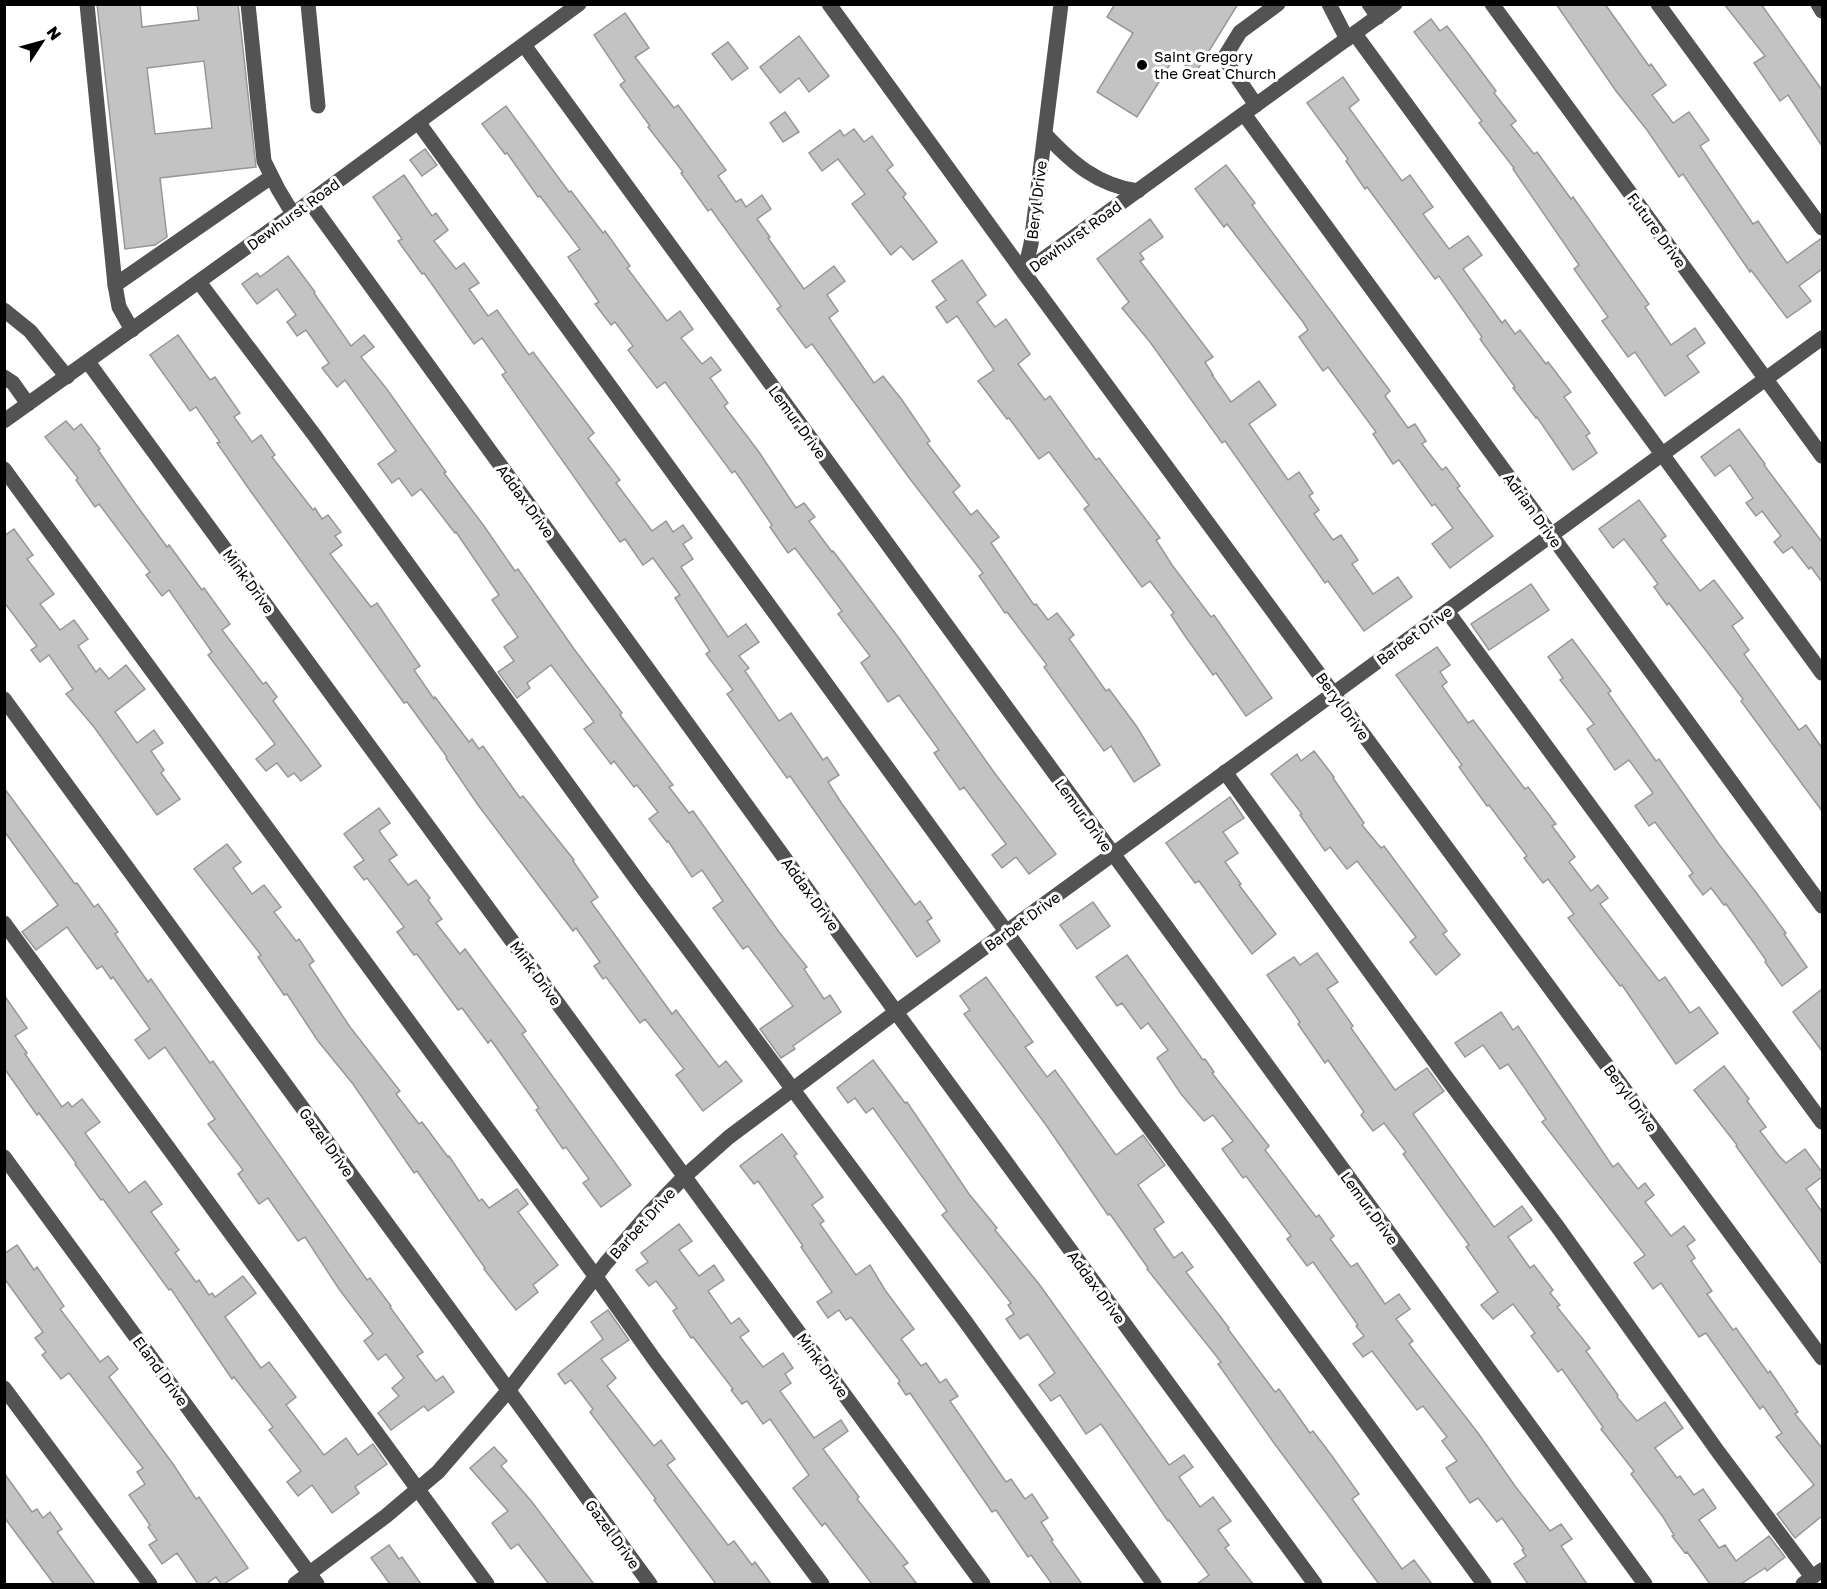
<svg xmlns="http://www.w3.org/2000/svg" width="1827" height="1589" font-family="'Golos Text',sans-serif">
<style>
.building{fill:#c3c3c3;stroke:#979797;stroke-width:1.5;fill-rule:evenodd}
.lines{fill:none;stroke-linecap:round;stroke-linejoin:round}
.minor{stroke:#535353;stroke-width:15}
.poi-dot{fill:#000;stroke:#fff;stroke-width:2}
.labels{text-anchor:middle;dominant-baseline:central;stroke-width:6;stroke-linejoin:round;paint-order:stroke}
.poi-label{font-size:15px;fill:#000;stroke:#fff;text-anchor:start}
.street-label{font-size:15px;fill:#000;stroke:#fff}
</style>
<rect width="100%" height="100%" fill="#fff"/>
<g class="building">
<path d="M97 4H140L142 27 199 20 197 4H238L256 167 160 178 167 237 155 245 125 249ZM204 61 212 128 155 134 147 68Z"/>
<polygon points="1115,4 1238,4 1196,72 1174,58 1137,117 1097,92 1133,33 1107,17"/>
<polygon points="1556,4 1605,4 1649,66 1651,64 1666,85 1652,95 1673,123 1689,112 1709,140 1700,146 1753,224 1758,221 1787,263 1822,238 1822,269 1799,286 1811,301 1787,318 1751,270 1750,272 1683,174 1679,177 1647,130 1616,91"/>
<polygon points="1724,4 1761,4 1822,90 1822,146 1788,95 1780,101 1754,63 1765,56"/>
<polygon points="625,13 649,48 635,57 674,108 678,105 726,170 718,176 736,202 741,199 746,207 762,195 771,209 757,219 770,237 768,238 804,289 834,266 845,281 827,295 838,311 829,318 874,383 883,376 902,400 930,441 927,443 960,486 953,492 971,515 977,510 999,537 991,543 1034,605 1036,604 1048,620 1057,613 1074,635 1069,639 1106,691 1109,689 1137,727 1160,765 1134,782 1111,746 1104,751 1044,667 1047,665 1007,612 1005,613 979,576 983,573 910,479 812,344 806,348 777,309 781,306 711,209 708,211 681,173 683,172 648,127 650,126 620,85 625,81 594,35"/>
<polygon points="1431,19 1440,31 1447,26 1470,56 1496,91 1494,93 1516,121 1511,125 1534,154 1537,152 1571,199 1573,197 1649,304 1645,307 1671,345 1695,328 1705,343 1687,356 1699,372 1665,396 1635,352 1628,357 1602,321 1608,317 1574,269 1579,265 1513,169 1514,168 1479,123 1482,121 1414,32"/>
<polygon points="799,36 829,76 809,92 799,78 780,93 760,67"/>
<polygon points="728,42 748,68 732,80 712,54"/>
<polygon points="1343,77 1359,100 1349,108 1402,181 1410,175 1433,207 1423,214 1449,249 1468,236 1482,255 1463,269 1502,323 1505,320 1515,334 1520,330 1546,364 1548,362 1571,392 1564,397 1590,433 1586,436 1597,453 1573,470 1537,417 1536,418 1513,388 1515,387 1480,339 1482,337 1439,276 1435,279 1367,187 1365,189 1346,161 1348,159 1307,103"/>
<polygon points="506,106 569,192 571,191 603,233 605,231 630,266 627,268 667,321 680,311 693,329 681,338 702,364 711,357 721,370 710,378 728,403 724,406 759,452 796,508 804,503 815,517 809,521 832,552 833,551 898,637 996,775 1056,854 1029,874 1016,857 1002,868 992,855 1006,844 964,787 960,790 934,753 939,750 899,695 888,702 861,663 870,656 838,614 842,611 795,548 788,553 770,527 772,525 735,471 732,473 665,382 657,388 628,350 633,346 615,322 611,325 595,304 599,302 568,257 580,249 540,196 538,197 507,153 505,154 482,124"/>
<polygon points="785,112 799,132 783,142 770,123"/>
<polygon points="854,129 864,142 872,136 893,165 887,170 906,194 903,197 937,242 913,260 901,246 891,255 852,204 865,194 838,159 822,171 809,153 840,130 844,136"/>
<polygon points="425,149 437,165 422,176 410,160"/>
<polygon points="1226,165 1255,203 1252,205 1390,391 1385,396 1408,428 1415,424 1426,441 1422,444 1442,470 1446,467 1460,486 1457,488 1493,536 1450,568 1432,544 1453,528 1435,504 1432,506 1399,460 1393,464 1373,434 1376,432 1328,367 1323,371 1299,337 1308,330 1303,322 1227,224 1224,227 1195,189"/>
<polygon points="404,175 432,216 436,213 448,230 434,241 456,269 464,263 479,283 469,289 488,316 497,310 529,355 533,352 594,433 588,438 620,480 616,483 652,531 666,521 673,532 683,525 692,538 683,544 693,559 681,567 728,637 746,624 759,642 739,656 749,668 745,671 779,721 791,713 823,760 827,757 839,775 828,782 842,804 915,905 920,901 932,918 927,921 940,941 917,957 790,776 787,778 727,694 733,690 706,654 710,651 675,598 680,595 653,558 643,565 625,539 620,542 502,375 506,372 482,338 474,344 424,273 422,274 398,241 402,239 373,197"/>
<polygon points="1150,219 1163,237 1140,253 1144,259 1140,261 1213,357 1205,362 1213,375 1212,375 1231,402 1259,381 1276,405 1249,424 1288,480 1299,472 1313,493 1309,496 1319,510 1314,514 1333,540 1341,535 1358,560 1352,564 1373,594 1398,577 1412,597 1364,631 1328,581 1325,583 1225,441 1222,443 1150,342 1122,308 1129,302 1097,259"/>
<polygon points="288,256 315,292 314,293 351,346 364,335 374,347 361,357 386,388 446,472 444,473 484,526 515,571 518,569 574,649 622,713 620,715 673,785 669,787 689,813 693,811 779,932 807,967 804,969 824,999 830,995 841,1012 793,1046 795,1049 781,1058 760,1029 793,1006 748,946 743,949 713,908 723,901 702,870 692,877 668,841 667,842 649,819 658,812 637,785 634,787 614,761 611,764 584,729 594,722 551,665 527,683 530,688 517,698 498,672 514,661 504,647 518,637 492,600 499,595 456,532 455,533 421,489 412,496 399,478 392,483 378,464 396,451 345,380 337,387 322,368 329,363 306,330 297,336 287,322 296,315 277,289 257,304 242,284 257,273 260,277"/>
<polygon points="962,260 986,295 977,302 995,327 1006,319 1030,354 1018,364 1045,400 1050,396 1096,460 1099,458 1160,538 1156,540 1172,565 1211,617 1214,615 1272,698 1246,716 1216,673 1213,675 1185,636 1171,615 1174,613 1150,581 1142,587 1084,509 1089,505 1049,452 1039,459 1009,418 1007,419 978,381 994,370 957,316 947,323 936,307 946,300 932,281"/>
<polygon points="178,335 210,380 215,377 240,413 234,417 252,442 261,435 275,455 272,457 313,510 315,508 322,519 328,515 341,532 335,536 342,545 330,554 371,607 377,603 420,666 414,670 434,699 435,697 469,742 472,739 479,749 483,746 520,798 523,796 574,860 573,861 598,897 591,902 672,1014 676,1010 719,1067 726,1061 742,1081 703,1111 676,1075 684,1069 645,1019 640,1023 606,977 603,979 594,966 600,962 576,928 573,931 478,805 446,758 447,757 407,702 404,703 249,489 217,443 220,442 196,407 190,411 150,355"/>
<polygon points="66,421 74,430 81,424 100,449 98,450 132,499 167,547 169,545 202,590 204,588 230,624 222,630 263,684 266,682 277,697 273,701 321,766 301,781 294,773 288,777 277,763 266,771 256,759 275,744 208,655 212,652 169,590 162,596 146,575 150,572 99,504 95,507 76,480 78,478 45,437"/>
<polygon points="1739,429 1765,464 1764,465 1822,542 1822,582 1811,567 1809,569 1792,547 1783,553 1774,542 1781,536 1762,511 1756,516 1746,503 1753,498 1730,465 1715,476 1701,457"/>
<polygon points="1639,500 1666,536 1661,540 1700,591 1714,580 1743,618 1732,626 1749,650 1744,654 1799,730 1806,725 1822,748 1822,811 1741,701 1743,699 1704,648 1669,603 1667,605 1654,587 1658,584 1638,557 1624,539 1613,548 1599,529"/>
<polygon points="14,529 33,555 27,559 54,594 40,604 60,630 74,620 88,639 78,646 96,672 100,668 109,679 126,665 145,689 115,712 137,743 154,730 163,743 151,751 164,770 161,773 180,799 157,815 94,727 66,694 73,689 49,655 40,662 31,650 37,646 4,602 4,536"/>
<polygon points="1531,584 1549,610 1489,650 1471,624"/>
<polygon points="1572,639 1611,691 1608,693 1656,761 1659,759 1718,843 1758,895 1786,933 1784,934 1807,967 1782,986 1765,962 1766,960 1726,904 1724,905 1711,888 1703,895 1689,876 1693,873 1655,822 1649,826 1635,806 1653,793 1629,760 1615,770 1587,729 1594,724 1560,680 1563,678 1548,657"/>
<polygon points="1437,647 1450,665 1440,672 1447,682 1442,686 1468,723 1473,720 1525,789 1528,787 1556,824 1552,826 1575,857 1569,862 1591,891 1598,885 1608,898 1600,904 1659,981 1665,977 1690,1013 1699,1007 1718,1033 1676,1064 1622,985 1620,986 1568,918 1574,914 1548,879 1543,883 1524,858 1527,856 1489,805 1487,806 1459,767 1462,765 1396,675"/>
<polygon points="1314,751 1334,777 1333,778 1364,823 1362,825 1381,848 1384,846 1447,931 1443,934 1460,955 1436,975 1410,942 1416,937 1357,861 1347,869 1330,847 1325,851 1300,815 1302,814 1271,774 1297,754 1301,761"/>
<polygon points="4,788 75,884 77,883 94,907 98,904 118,932 115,934 148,982 151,979 210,1063 213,1061 367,1280 370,1278 391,1306 390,1307 423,1352 417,1356 436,1381 443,1376 454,1392 428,1411 424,1406 391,1430 378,1413 399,1396 392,1388 404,1378 386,1354 378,1360 364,1341 373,1334 339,1289 305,1237 298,1241 268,1198 259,1204 238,1174 243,1170 208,1124 215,1119 165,1047 149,1059 135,1040 150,1029 113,977 111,979 102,966 97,969 67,927 36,950 22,932 58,905 4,831"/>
<polygon points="1230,797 1244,818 1223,832 1238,853 1225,862 1241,884 1239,885 1276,934 1252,954 1199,881 1195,883 1166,843"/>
<polygon points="379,808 390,823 379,831 397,855 389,860 408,885 416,880 430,898 428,900 442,919 436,923 460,954 465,949 526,1031 522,1034 631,1185 601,1207 583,1183 589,1179 566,1147 563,1149 536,1110 539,1108 491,1040 488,1043 462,1008 458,1010 417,954 414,955 397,932 404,927 367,878 364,880 354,867 364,860 344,834"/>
<polygon points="227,844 241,862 233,868 252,894 264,885 281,907 274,912 296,941 299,939 314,961 309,965 350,1027 400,1091 396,1094 419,1124 422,1122 448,1157 449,1156 479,1201 482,1199 489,1208 517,1189 528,1204 518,1212 558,1265 533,1285 538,1292 516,1310 484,1269 485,1268 417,1171 414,1173 353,1084 318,1041 287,994 284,995 258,957 261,955 194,869"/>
<polygon points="1093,902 1110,926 1077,949 1060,925"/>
<polygon points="1317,953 1338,982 1327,989 1353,1026 1351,1028 1395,1090 1427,1068 1444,1091 1413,1114 1494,1227 1522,1206 1532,1220 1508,1237 1530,1268 1534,1265 1553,1290 1550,1293 1560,1305 1557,1307 1590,1348 1586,1351 1618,1395 1617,1397 1637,1421 1665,1402 1683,1428 1655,1448 1677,1478 1680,1476 1694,1495 1703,1489 1716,1508 1699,1520 1719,1548 1725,1545 1736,1561 1769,1536 1785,1557 1767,1571 1765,1568 1741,1584 1710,1584 1687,1552 1685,1553 1672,1536 1674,1535 1663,1517 1631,1474 1634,1471 1601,1429 1603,1427 1562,1369 1558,1372 1531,1336 1535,1333 1513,1304 1493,1319 1481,1305 1498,1292 1466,1247 1469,1245 1403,1154 1406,1152 1384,1123 1373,1131 1361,1115 1364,1112 1328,1060 1325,1063 1298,1024 1300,1022 1267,975 1294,957 1300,965"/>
<polygon points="1127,955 1203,1060 1205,1059 1214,1072 1212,1073 1269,1146 1265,1150 1316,1217 1319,1215 1334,1236 1330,1239 1351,1267 1357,1263 1385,1304 1399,1294 1410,1309 1396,1319 1413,1341 1409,1344 1478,1433 1515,1486 1550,1531 1561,1524 1572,1539 1561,1546 1587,1584 1528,1584 1514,1564 1526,1556 1522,1550 1524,1549 1502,1518 1497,1522 1478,1498 1470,1503 1446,1468 1457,1461 1442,1441 1447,1437 1423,1406 1417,1410 1372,1351 1363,1357 1353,1344 1364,1336 1356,1326 1358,1325 1313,1262 1307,1266 1287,1239 1291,1236 1246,1176 1243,1178 1222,1149 1233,1141 1213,1115 1204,1121 1181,1094 1157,1058 1168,1050 1148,1023 1141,1029 1122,1003 1117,1006 1096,977"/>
<polygon points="986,977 1033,1042 1025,1047 1047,1077 1055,1070 1116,1155 1143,1135 1165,1165 1138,1185 1164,1222 1154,1229 1174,1258 1182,1252 1193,1267 1186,1272 1229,1328 1228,1329 1275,1392 1279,1389 1310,1433 1313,1431 1332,1456 1359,1494 1352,1499 1402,1569 1414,1560 1432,1584 1379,1584 1274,1443 1218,1364 1221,1362 1147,1269 1148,1268 1110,1214 1108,1215 1046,1125 964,1014 970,1010 960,996"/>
<polygon points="1822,989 1822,1051 1793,1012"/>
<polygon points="4,995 27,1028 15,1036 27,1053 25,1054 62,1107 68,1102 72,1107 82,1099 100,1122 85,1133 129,1193 145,1181 162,1204 151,1212 179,1250 175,1253 196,1282 199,1280 209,1295 212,1293 215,1297 243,1276 256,1293 225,1317 261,1368 269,1362 296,1397 286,1405 324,1455 346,1438 358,1455 373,1444 387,1464 355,1487 359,1493 332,1513 312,1485 298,1496 287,1482 301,1471 269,1430 273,1427 234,1377 232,1379 171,1289 169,1290 103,1199 101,1200 75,1164 76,1163 39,1113 37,1115 4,1068"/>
<polygon points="1501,1012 1513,1030 1518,1026 1613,1167 1618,1163 1638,1189 1645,1183 1654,1195 1645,1202 1671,1236 1684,1226 1695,1240 1687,1246 1695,1258 1691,1261 1712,1291 1707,1294 1733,1330 1736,1328 1768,1373 1770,1371 1798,1412 1795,1414 1822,1448 1822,1516 1795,1538 1777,1514 1814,1485 1776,1437 1782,1433 1763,1406 1760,1409 1706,1333 1699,1337 1661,1283 1653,1289 1634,1263 1645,1255 1542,1122 1546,1119 1508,1064 1500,1069 1483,1045 1465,1057 1455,1043"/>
<polygon points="873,1060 905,1103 907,1102 969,1194 997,1228 995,1230 1039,1284 1169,1465 1184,1455 1193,1467 1179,1477 1200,1507 1213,1497 1231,1521 1218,1530 1229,1545 1225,1548 1253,1584 1197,1584 1209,1575 1169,1520 1168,1521 1101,1424 1086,1434 1060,1395 1051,1401 1039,1385 1055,1373 1028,1334 1020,1339 1006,1319 1014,1314 1008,1305 1011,1303 942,1215 947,1211 873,1108 866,1113 855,1098 848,1103 837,1088"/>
<polygon points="1724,1066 1749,1099 1747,1101 1766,1127 1760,1131 1779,1156 1786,1163 1805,1149 1822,1172 1822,1177 1806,1189 1822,1212 1822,1265 1736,1146 1737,1145 1694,1090"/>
<polygon points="782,1134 797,1154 794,1156 823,1197 812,1205 824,1221 820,1224 856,1275 870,1265 885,1290 914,1329 901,1339 921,1366 926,1363 940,1383 946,1379 958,1396 950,1401 1006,1482 1011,1479 1025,1499 1032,1494 1048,1518 1041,1522 1053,1540 1051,1541 1082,1584 1052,1584 1031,1555 1028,1557 996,1510 992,1512 910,1393 906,1395 898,1383 900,1381 851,1317 846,1320 839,1310 828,1318 817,1302 832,1292 801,1247 803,1246 758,1181 754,1184 740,1166"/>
<polygon points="679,1224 692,1241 679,1250 699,1276 714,1265 724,1280 708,1291 731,1324 739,1318 749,1331 740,1337 763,1367 783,1353 793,1368 785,1374 791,1383 780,1391 814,1438 841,1420 848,1431 823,1449 859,1497 857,1499 908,1563 903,1566 917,1584 872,1584 825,1523 822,1526 793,1488 809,1475 770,1419 763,1424 747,1401 742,1404 731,1390 733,1389 693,1337 691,1338 673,1311 677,1308 656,1281 649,1286 636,1270 648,1262 641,1253"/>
<polygon points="17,1245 34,1270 37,1267 64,1306 60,1309 100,1362 108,1356 118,1369 109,1377 173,1464 196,1499 199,1497 248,1568 224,1584 221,1584 216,1577 206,1584 198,1584 177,1553 162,1564 149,1545 157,1540 148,1527 150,1525 129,1495 145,1484 137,1472 143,1468 69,1373 61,1379 42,1355 46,1352 35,1338 43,1332 4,1278 4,1254"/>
<polygon points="608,1310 629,1340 601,1359 616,1378 607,1386 654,1446 661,1440 675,1459 667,1465 728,1545 734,1541 752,1565 755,1562 771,1584 716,1584 654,1500 656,1499 590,1412 593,1409 571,1380 565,1384 558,1374 603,1339 591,1322"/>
<polygon points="494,1447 507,1461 501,1466 532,1502 594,1584 549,1584 518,1544 511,1549 492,1523 508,1511 470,1468"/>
<polygon points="4,1473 32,1512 37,1509 43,1518 50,1512 62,1529 57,1532 95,1584 54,1584 4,1517"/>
<polygon points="389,1545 399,1559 402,1557 421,1584 390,1584 371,1558"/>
</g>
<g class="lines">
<g class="minor">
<polyline points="87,4 115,285 119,307 132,330"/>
<polyline points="248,4 264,161 278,189 293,214"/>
<polyline points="308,4 318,106"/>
<polyline points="829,4 1024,273 1395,4"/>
<polyline points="1061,4 1031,244 1024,273 1822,1358"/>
<polyline points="1329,4 1347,39"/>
<polyline points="1369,4 1378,17"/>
<polyline points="1492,4 1822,456"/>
<polyline points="1658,4 1822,228"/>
<polyline points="1818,4 1822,11"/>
<polyline points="1355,34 1822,673"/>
<polyline points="524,45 1645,1584"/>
<polyline points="1256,105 1224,58 1240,32 1278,4"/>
<polyline points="1244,114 1822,906"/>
<polyline points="418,122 1122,1091 1220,1223 1484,1584"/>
<path d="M1045 134C1072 163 1097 185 1138 191"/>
<polyline points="310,202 896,1012 1315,1584"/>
<polyline points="199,282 315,436 640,884 965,1321 1154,1584"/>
<polyline points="115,285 271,177"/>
<polyline points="4,310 30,331 67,377"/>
<polyline points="88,362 983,1584"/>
<polyline points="4,377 13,383 28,404"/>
<polyline points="4,421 293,214 579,4"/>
<polyline points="4,469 596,1277 654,1359 822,1584"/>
<polyline points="1447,611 1822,1122"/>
<polyline points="4,699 650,1584"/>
<polyline points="1225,772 1446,1077 1557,1226 1719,1453 1812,1577"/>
<polyline points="4,923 487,1584"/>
<polyline points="4,1157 317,1584"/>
<polyline points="4,1388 150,1584"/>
<polyline points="295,1584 386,1516 438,1472 508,1391 606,1263 650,1212 685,1176 729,1137 896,1012 1822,338"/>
<polyline points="1803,1584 1822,1570"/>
</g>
</g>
<circle class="poi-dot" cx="1142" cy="65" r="6"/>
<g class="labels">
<g class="poi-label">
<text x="1154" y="56">Saint Gregory<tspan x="1154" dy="17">the Great Church</tspan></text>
</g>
<g class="street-label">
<text transform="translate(1036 200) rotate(-83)">Beryl Drive</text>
<text transform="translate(293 214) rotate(-36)">Dewhurst Road</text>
<text transform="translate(1657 230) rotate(54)">Future Drive</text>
<text transform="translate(1075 236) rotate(-36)">Dewhurst Road</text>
<text transform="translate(798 422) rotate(54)">Lemur Drive</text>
<text transform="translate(526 501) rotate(54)">Addax Drive</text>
<text transform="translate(1533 510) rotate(54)">Adrian Drive</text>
<text transform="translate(249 581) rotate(54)">Mink Drive</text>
<text transform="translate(1414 635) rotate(-36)">Barbet Drive</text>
<text transform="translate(1343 706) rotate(54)">Beryl Drive</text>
<text transform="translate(1084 815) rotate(54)">Lemur Drive</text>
<text transform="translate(811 894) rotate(54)">Addax Drive</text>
<text transform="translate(1022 921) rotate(-36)">Barbet Drive</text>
<text transform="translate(536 973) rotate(54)">Mink Drive</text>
<text transform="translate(1631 1098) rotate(54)">Beryl Drive</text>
<text transform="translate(327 1142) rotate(54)">Gazel Drive</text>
<text transform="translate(1370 1208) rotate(54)">Lemur Drive</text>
<text transform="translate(642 1223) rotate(-48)">Barbet Drive</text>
<text transform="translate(1097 1287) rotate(54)">Addax Drive</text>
<text transform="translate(823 1365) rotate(54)">Mink Drive</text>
<text transform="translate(161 1371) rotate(54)">Eland Drive</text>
<text transform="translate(613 1534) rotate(54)">Gazel Drive</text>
</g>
</g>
<rect width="1827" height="1589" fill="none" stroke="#000000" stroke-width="12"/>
<g transform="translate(42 42) rotate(54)" stroke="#ffffff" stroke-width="4.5" paint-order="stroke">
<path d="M0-4.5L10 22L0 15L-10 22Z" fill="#000000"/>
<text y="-9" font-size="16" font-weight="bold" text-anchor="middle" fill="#000000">N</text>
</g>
</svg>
